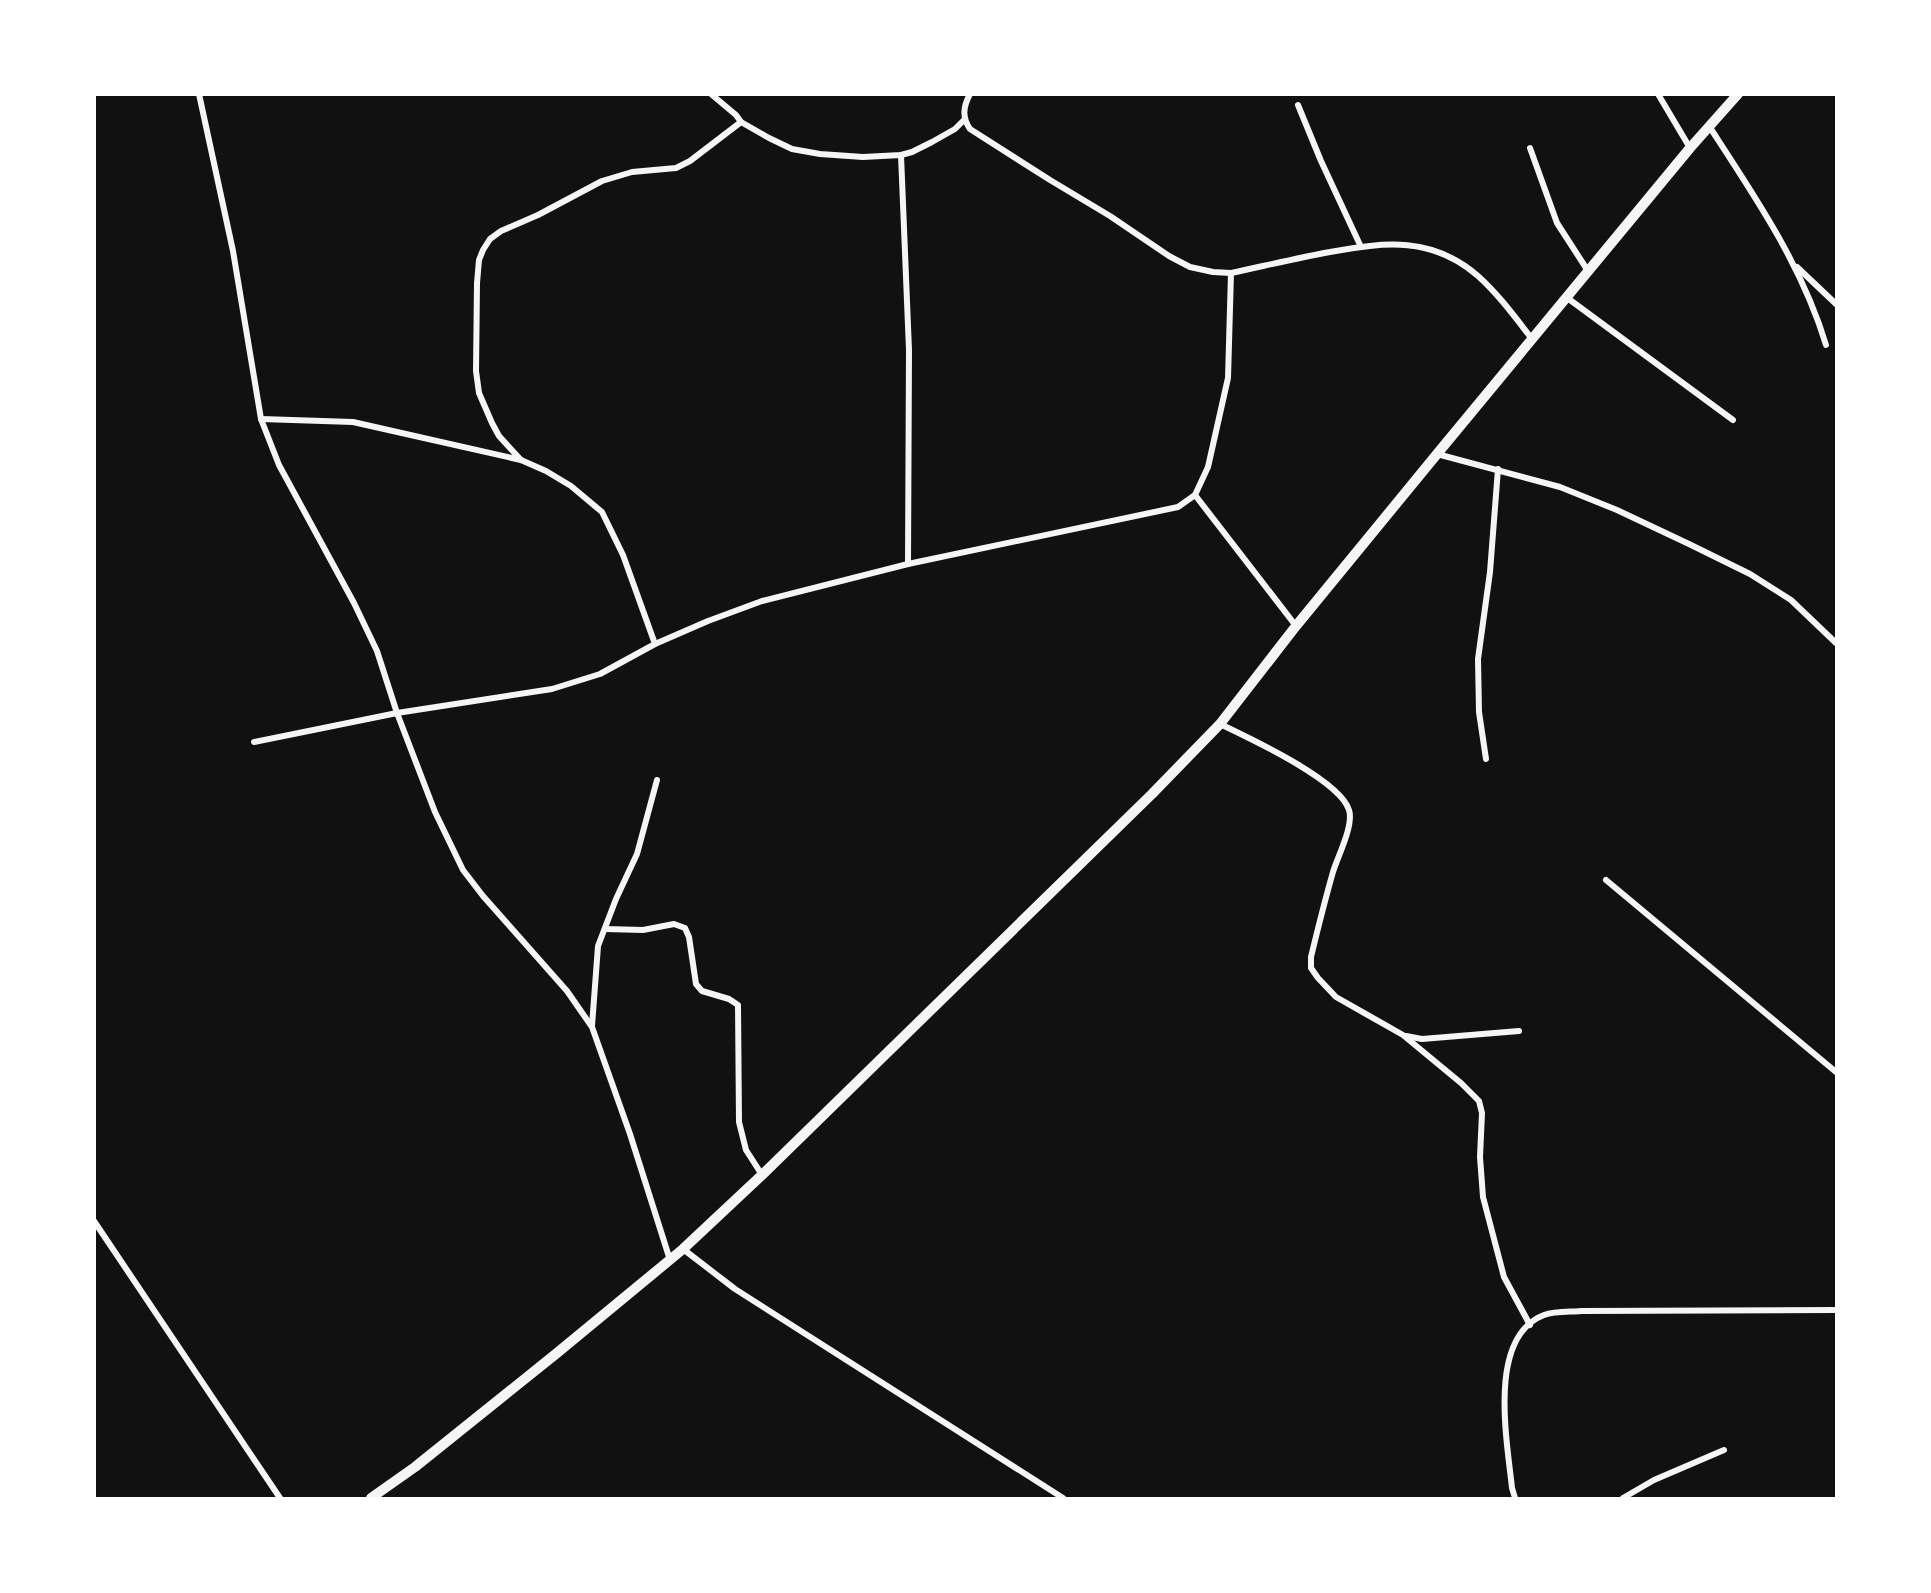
<svg xmlns="http://www.w3.org/2000/svg" width="1931" height="1593" font-family="Georgia,serif">
<style>
.lines{fill:none;stroke-linecap:round;stroke-linejoin:round}
.minor{stroke:#f5f5f5;stroke-width:6}
.tertiary{stroke:#f5f5f5;stroke-width:10}
</style>
<rect width="100%" height="100%" fill="#111"/>
<g class="lines">
<g class="minor">
<polyline points="199,94 233,251 261,419 279,465 354,603 377,651 397,713 435,812 463,870 483,896 567,991 592,1027 630,1134 670,1260"/>
<polyline points="711,94 736,115 741,122 769,138 792,149 820,154 863,157 901,155 912,152 932,142 955,129 964,120"/>
<path d="M970 94C963 107 962 117 970 129L1050 180 1110 216 1169 256 1190 267 1213 272 1231 273C1264 266 1297 258 1330 252 1385 242 1432 236 1478 276 1499 295 1515 317 1532 339"/>
<polyline points="1658,94 1690,148"/>
<polyline points="1298,105 1321,161 1361,247"/>
<path d="M1709 126C1754 195 1802 265 1826 345"/>
<polyline points="1530,148 1557,223 1588,271"/>
<polyline points="901,155 909,350 908,564"/>
<polyline points="1797,267 1836,304"/>
<polyline points="1566,297 1733,420"/>
<polyline points="261,419 353,422 521,460 546,471 571,486 602,512 623,555 655,644"/>
<polyline points="1437,454 1560,487 1617,510 1689,544 1750,574 1791,600 1836,643"/>
<polyline points="521,460 499,436 492,423 479,393 476,371 477,283 479,260 483,250 490,239 501,231 538,215 602,181 632,172 676,168 690,161 741,122"/>
<polyline points="1195,495 1296,626"/>
<path d="M1220 724C1249 738 1340 780 1349 810 1354 825 1338 856 1333 872 1325 900 1318 928 1311 957V968L1318 978 1336 997 1403 1035 1461 1083 1479 1101 1482 1113 1480 1157 1483 1197 1504 1277 1530 1325"/>
<polyline points="254,742 397,713 552,689 600,674 655,644 708,621 762,601 908,564 1178,507 1195,495 1208,467 1228,378 1231,273"/>
<polyline points="1486,759 1479,712 1478,659 1490,572 1498,469"/>
<polyline points="1606,880 1836,1072"/>
<polyline points="605,929 643,930 674,924 685,928 689,937 696,984 702,991 729,999 738,1005 739,1122 746,1150 762,1175"/>
<polyline points="592,1026 598,946 616,899 637,854 657,780"/>
<polyline points="1406,1036 1422,1039 1519,1031"/>
<polyline points="94,1221 280,1498"/>
<polyline points="683,1249 735,1289 1063,1498"/>
<path d="M1515 1498 1512 1488C1507 1440 1487 1337 1544 1315 1555 1311 1570 1312 1581 1311L1836 1310"/>
<polyline points="1623,1498 1654,1480 1724,1450"/>
</g>
<polyline class="tertiary" points="371,1498 415,1467 557,1353 683,1249 762,1175 1152,794 1220,724 1296,626 1437,454 1690,148 1738,94"/>
</g>
<rect width="1931" height="1593" fill="none" stroke="#ffffff" stroke-width="192"/>
</svg>
